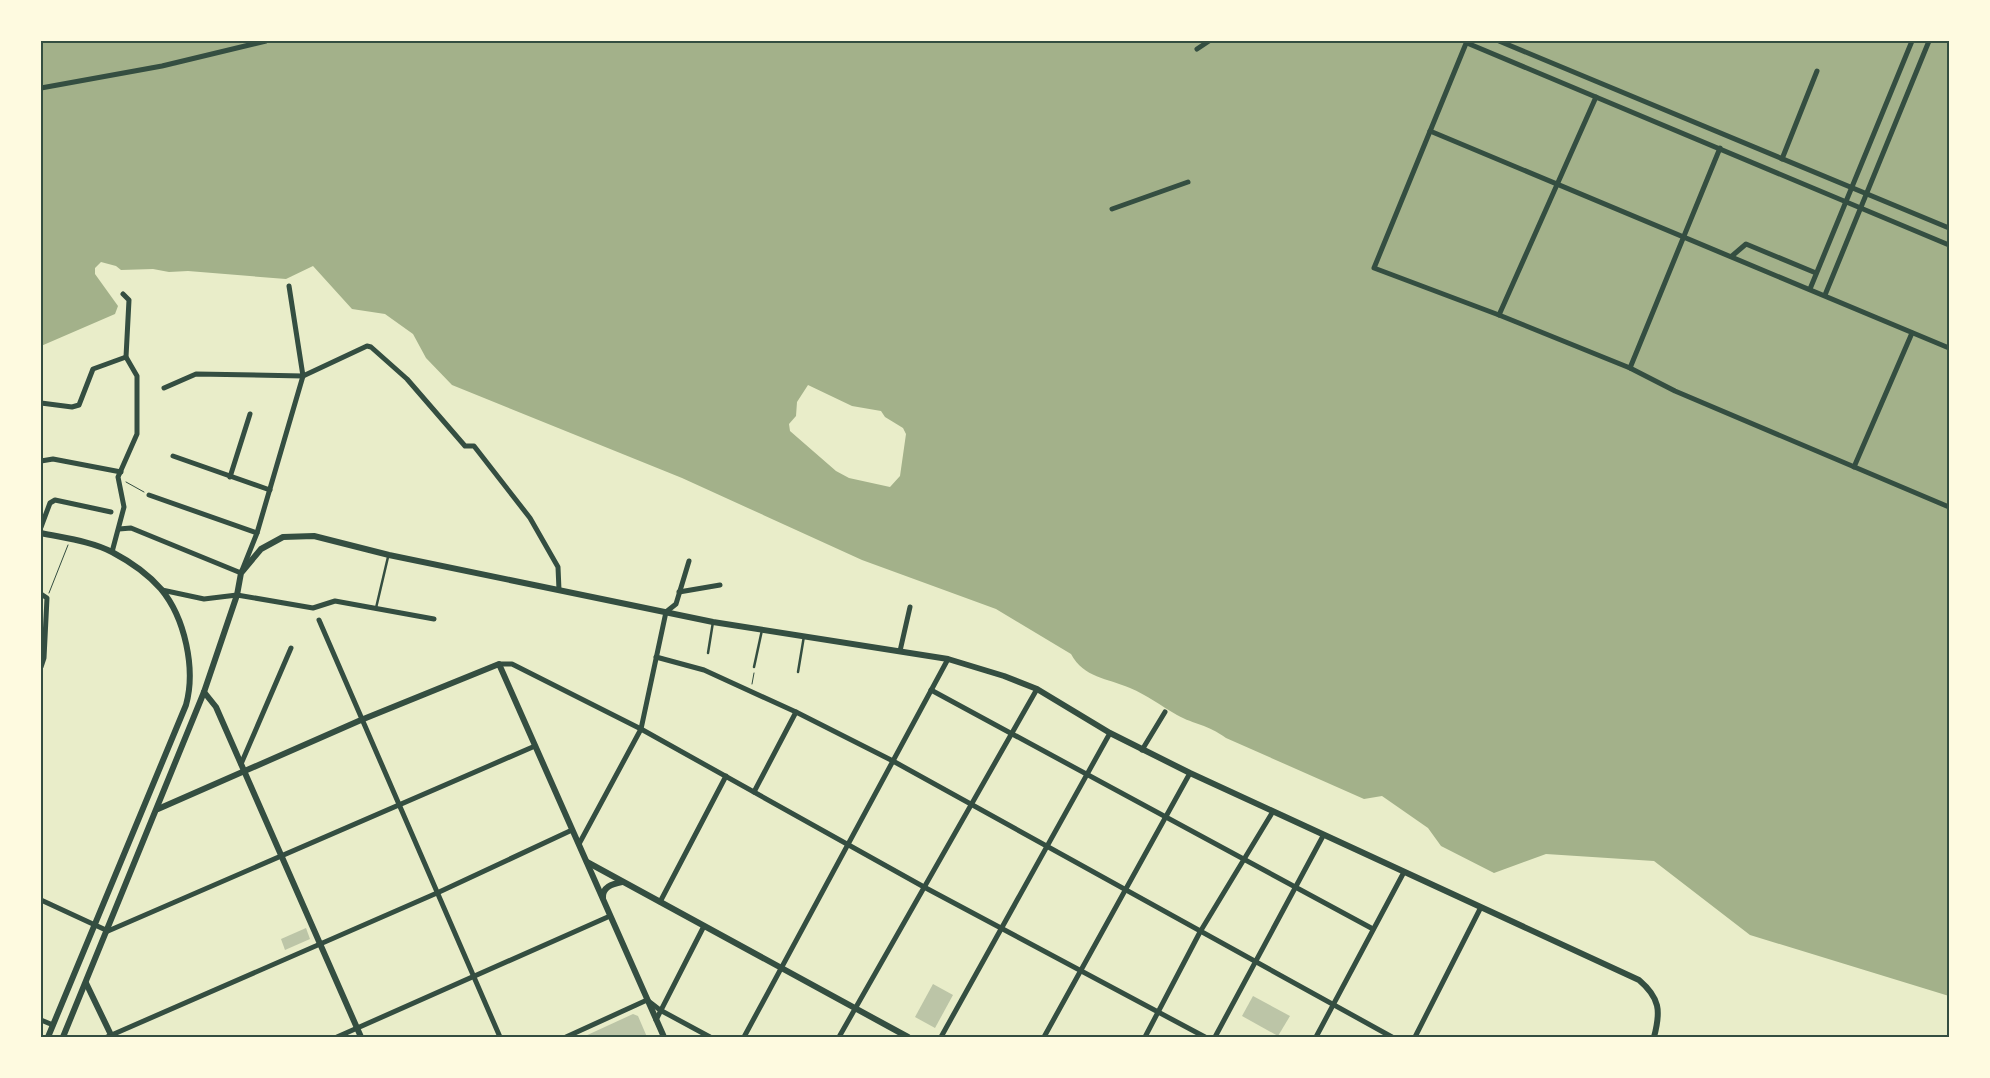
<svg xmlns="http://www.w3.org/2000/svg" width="1990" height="1078" font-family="Bitter,serif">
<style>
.water{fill:#a3b18a;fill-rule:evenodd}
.building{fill:#bcc5a7}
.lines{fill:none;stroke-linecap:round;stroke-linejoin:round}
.path{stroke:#344e41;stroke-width:1}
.service{stroke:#344e41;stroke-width:2.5}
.minor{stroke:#344e41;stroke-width:5}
.tertiary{stroke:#344e41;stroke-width:6}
.neatline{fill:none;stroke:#344e41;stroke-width:2}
</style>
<rect width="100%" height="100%" fill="#e9edc9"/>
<path class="water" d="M41 41H1949V996L1750 935 1654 861 1546 854 1494 873 1441 846 1428 828 1382 796 1364 799 1226 738C1207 724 1195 725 1177 715 1161 706 1147 695 1130 688 1107 678 1084 678 1071 654L996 609 862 560 682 478 452 385 426 358 413 334 385 314 352 309 313 266 286 279 188 271 169 272 153 269 121 270 116 266 101 262 95 268V274L118 306 115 314 41 346ZM808 385 852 406 881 411 885 417 903 428 906 434 900 476 890 487 849 478 836 471 790 431 789 424 796 416 797 402Z"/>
<g class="building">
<polygon points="306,928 310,939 285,950 281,939"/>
<polygon points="933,984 953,995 935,1028 915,1017"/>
<polygon points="1253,996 1290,1016 1278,1036 1242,1016"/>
<polygon points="633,1014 638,1016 647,1037 583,1037"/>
</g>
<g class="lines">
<g class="path">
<polyline points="126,482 144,492"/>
<polyline points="49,593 68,545"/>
<polyline points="752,684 754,673"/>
</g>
<g class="service">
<polyline points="376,608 388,557"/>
<polyline points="708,653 713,622"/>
<polyline points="754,667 762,630"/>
<polyline points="798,672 804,636"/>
</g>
<g class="minor">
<polyline points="1467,41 1374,268 1499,315 1630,368 1675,391 1949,507"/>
<polyline points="1499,41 1949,228"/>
<polyline points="1467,43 1949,245"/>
<polyline points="1197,49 1209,41"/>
<polyline points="41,88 162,66 266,41"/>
<polyline points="1430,131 1949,348"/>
<polyline points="1782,159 1817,71"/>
<polyline points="1112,209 1188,182"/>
<polyline points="1732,256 1746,244 1816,273"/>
<polyline points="1810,289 1912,41"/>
<polyline points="1825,295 1929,41"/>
<polyline points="1499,315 1596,97"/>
<polyline points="1630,368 1720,148"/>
<polyline points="164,388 196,374 303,376 367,346 371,347 407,379 465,446 474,446 530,518 558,567 559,590"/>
<polyline points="41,403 72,407 79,405 93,369 126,357"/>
<polyline points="173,456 270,490"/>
<polyline points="41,461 53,459 121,472"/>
<polyline points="1854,467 1912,333"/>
<polyline points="230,477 250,414"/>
<polyline points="149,495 257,533"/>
<polyline points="41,527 50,503 55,500 111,512"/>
<polyline points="119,529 131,528 241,573 257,533 303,376 289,286"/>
<polyline points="112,552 124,507 118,477 137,434 137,376 126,357 129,300 123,294"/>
<polyline points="162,590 204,599 237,595 313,608 335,601 434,619"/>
<polyline points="679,592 720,585"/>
<polyline points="41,594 47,598 44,658 41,667"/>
<polyline points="319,620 500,1037"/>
<polyline points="900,651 910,607"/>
<polyline points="656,657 704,670 796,712 893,761 1392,1037"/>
<polyline points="499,664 512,664 641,729 924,887 1205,1037"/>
<polyline points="931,690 1373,929"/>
<polyline points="1142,750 1165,712"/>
<polyline points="241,764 291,648"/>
<polyline points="754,792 796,712"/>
<polyline points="579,844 641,729 666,612 676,604 689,561"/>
<polyline points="41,900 108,931 535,746"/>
<polyline points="660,902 726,776"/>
<polyline points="41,1020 53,1025"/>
<polyline points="656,1020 704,926"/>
<polyline points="107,1037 437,893 572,830"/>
<polyline points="337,1037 610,916"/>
<polyline points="566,1037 647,1000 660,1010 710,1037"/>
<polyline points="744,1037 948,659"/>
<polyline points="839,1037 1037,689"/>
<polyline points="941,1037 1110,733"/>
<polyline points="1044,1037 1190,773"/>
<polyline points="1145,1037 1200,932 1272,813"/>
<polyline points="1215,1037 1323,836"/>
<polyline points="1316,1037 1404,872"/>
<polyline points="1415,1037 1480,909"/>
</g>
<g class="tertiary">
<path d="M41 533C64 538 91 541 112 552 129 561 148 574 161 589 185 618 196 669 186 705L48 1037"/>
<polyline points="204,692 216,707 361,1037"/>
<polyline points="158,809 361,720 499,664 664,1037"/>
<polyline points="587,862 908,1037"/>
<path d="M603 898C602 887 612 884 622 882"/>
<polyline points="86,983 112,1037"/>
<path d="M63 1037 204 692 237 595 241 573 261 549 283 537 314 536 389 555 713 622 948 659 1004 676 1037 689 1110 733 1190 773 1639 980C1660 998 1661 1011 1654 1037"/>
</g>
</g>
<rect width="1990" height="1078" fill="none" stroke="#fefae0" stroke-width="85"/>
<rect x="42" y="42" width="1906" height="994" class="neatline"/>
</svg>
